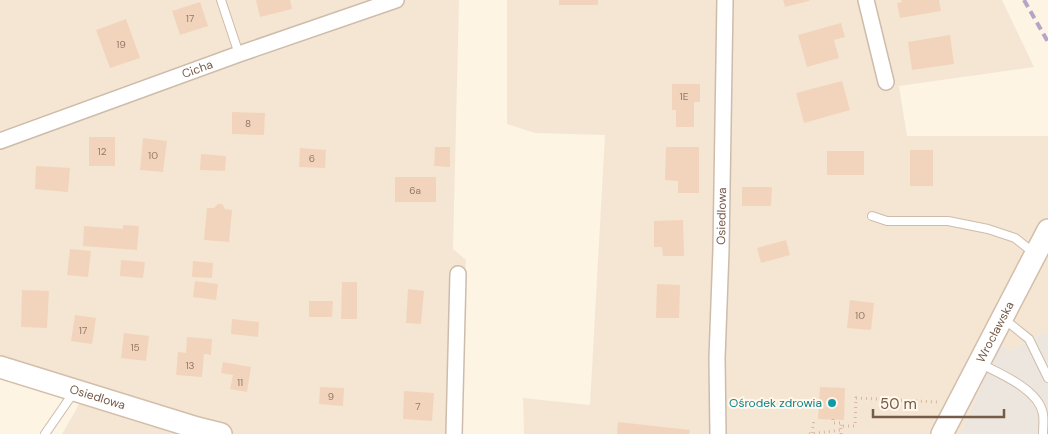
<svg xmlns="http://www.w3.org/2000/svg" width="1048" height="434" font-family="'DM Sans',sans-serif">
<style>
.residential{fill:#f4e6d3}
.industrial{fill:#ece6df}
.building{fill:#f2d4bc}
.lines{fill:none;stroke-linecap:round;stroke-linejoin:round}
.lane-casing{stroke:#cebcab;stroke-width:10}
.street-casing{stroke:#cebcab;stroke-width:18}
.secondary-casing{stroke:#d3beab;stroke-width:24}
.path{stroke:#d7b79f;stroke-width:3;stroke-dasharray:1 4;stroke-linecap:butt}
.lane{stroke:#fff;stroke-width:8}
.street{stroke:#fff;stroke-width:15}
.secondary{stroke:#fff;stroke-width:21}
.rail{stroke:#b7a3c6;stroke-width:4;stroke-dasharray:8 5;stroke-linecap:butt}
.culture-dot{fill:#0f9aa8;stroke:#fff8eb;stroke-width:2}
.labels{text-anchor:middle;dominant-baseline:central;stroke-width:4;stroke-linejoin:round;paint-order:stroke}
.number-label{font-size:10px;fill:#957966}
.street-label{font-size:12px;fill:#765b49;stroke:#fff8eb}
.culture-label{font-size:12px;fill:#0d838f;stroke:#fff8eb;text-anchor:end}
</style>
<rect width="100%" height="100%" fill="#fdf4e4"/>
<g class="residential">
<polygon points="0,0 459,0 453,249 466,260 459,434 62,434 76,410 88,383 0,357"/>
<polygon points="507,0 1002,0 1034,67 899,86 907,136 1048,136 1048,337 1045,332 1010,351 999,343 961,434 524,434 523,398 590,405 605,135 535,133 507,124"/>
</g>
<polygon class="industrial" points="1045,332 1048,337 1048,434 961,434 999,343 1010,351"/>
<g class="building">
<polygon points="256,0 290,0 292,9 260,17"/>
<rect x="559" y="0" width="39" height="5"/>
<polygon points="783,0 809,0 809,1 785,7"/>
<polygon points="901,0 939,0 941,11 900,18 897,3 902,2"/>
<polygon points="200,2 208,26 180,35 172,11"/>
<polygon points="126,19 140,58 110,68 96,30"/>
<polygon points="841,23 845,37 834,40 839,58 807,67 798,35"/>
<polygon points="950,35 954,64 912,70 908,42"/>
<polygon points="842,81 850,110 804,123 796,93"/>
<polygon points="672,84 700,84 700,102 694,102 694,127 676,127 676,110 672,110"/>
<polygon points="232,112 265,113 264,135 232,134"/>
<rect x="89" y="137" width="26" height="29"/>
<polygon points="143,138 167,141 163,172 140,170"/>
<polygon points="435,147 450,147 450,167 434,166"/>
<polygon points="666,147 699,147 699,193 678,193 678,181 665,180"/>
<polygon points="300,148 326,150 325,168 299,167"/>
<rect x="910" y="150" width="23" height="36"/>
<rect x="827" y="151" width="37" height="24"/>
<polygon points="201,154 226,156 225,171 200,170"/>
<polygon points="36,166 70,168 68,192 35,189"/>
<rect x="395" y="177" width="41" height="25"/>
<polygon points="742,187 772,187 771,206 742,206"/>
<polygon points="218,204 222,204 225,209 232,210 229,242 204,240 207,208 214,208"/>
<polygon points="683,220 684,256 663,256 662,247 654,247 654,221"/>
<polygon points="123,225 139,226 137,250 83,246 84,226 123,229"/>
<polygon points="786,240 790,255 761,263 757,248"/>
<polygon points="70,249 91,251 88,277 67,275"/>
<polygon points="121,260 145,262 143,278 120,276"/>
<polygon points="193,261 213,263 212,278 192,277"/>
<polygon points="195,281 218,284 216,300 193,297"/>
<polygon points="342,282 357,282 357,319 341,319"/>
<polygon points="657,284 680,285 679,318 656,318"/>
<polygon points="408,289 424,291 421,324 406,323"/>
<polygon points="22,290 49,291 47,328 21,327"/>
<polygon points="850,300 874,303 871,330 847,328"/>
<polygon points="309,301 333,301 332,317 309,317"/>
<polygon points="75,315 96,318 92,344 71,341"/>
<polygon points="232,319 259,322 258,337 231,334"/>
<polygon points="124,333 149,336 146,361 121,358"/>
<polygon points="187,337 212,339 211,355 204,354 202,377 176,375 178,352 186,353"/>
<polygon points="223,362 251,367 247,392 230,389 233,375 221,373"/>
<polygon points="320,387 344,388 343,406 319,404"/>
<polygon points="820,387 845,388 844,420 818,419"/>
<polygon points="404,391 434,393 432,421 403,419"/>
<polygon points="618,422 690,430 689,434 617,434"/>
</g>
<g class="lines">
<g class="lane-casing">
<g id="lane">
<polyline points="221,0 239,54"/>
<polyline points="872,216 887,221 948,221 988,229 1015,238 1034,253"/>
<polyline points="1004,319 1029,339 1048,378"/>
<path d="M981 364C1001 374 1039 390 1043 414 1044 420 1043 428 1043 434"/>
<polyline points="45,434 74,392"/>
</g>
</g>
<g class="street-casing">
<g id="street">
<polyline points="866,0 886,82"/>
<path id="s1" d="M0 141 239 54 396 0"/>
<polyline points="454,434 458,274"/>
<path id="s2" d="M718 434 717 358 721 250 725 0"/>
</g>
</g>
<g class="secondary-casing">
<g id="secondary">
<path id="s3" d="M0 367 197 428 221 434"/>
<path id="s4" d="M942 434 1048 230"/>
</g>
</g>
<g class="path">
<polyline points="833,419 833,423 842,423 841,426"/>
<polyline points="812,433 814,419"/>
<polyline points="809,434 841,430"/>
<polyline points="841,434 841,426 855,426 856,398 938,402"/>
</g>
<use href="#lane" class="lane"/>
<use href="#street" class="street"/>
<use href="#secondary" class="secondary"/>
<polyline class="rail" points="1024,0 1048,42"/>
</g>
<circle class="culture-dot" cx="832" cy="403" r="5"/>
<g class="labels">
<g class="number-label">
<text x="190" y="18">17</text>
<text x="121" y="44">19</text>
<text x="684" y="96">1E</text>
<text x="248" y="123">8</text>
<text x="102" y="151">12</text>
<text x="153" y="155">10</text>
<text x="312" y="158">6</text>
<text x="415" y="190">6a</text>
<text x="860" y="315">10</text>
<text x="83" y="330">17</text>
<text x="135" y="347">15</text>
<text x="190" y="365">13</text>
<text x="240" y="382">11</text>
<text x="331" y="396">9</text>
<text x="418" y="406">7</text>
</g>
<g class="street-label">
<text stroke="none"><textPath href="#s1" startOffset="210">Cicha</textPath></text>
<text stroke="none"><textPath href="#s2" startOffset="218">Osiedlowa</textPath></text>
<text stroke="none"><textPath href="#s4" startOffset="115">Wrocławska</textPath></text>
<text stroke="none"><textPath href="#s3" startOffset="102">Osiedlowa</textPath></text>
</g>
<g class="culture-label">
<text x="822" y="403">Ośrodek zdrowia</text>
</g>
</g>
<path d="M873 409v8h131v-8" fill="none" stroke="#765b49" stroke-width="2.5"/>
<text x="880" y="409" font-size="15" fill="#765b49" stroke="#fff8eb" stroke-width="4" paint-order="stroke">50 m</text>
</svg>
